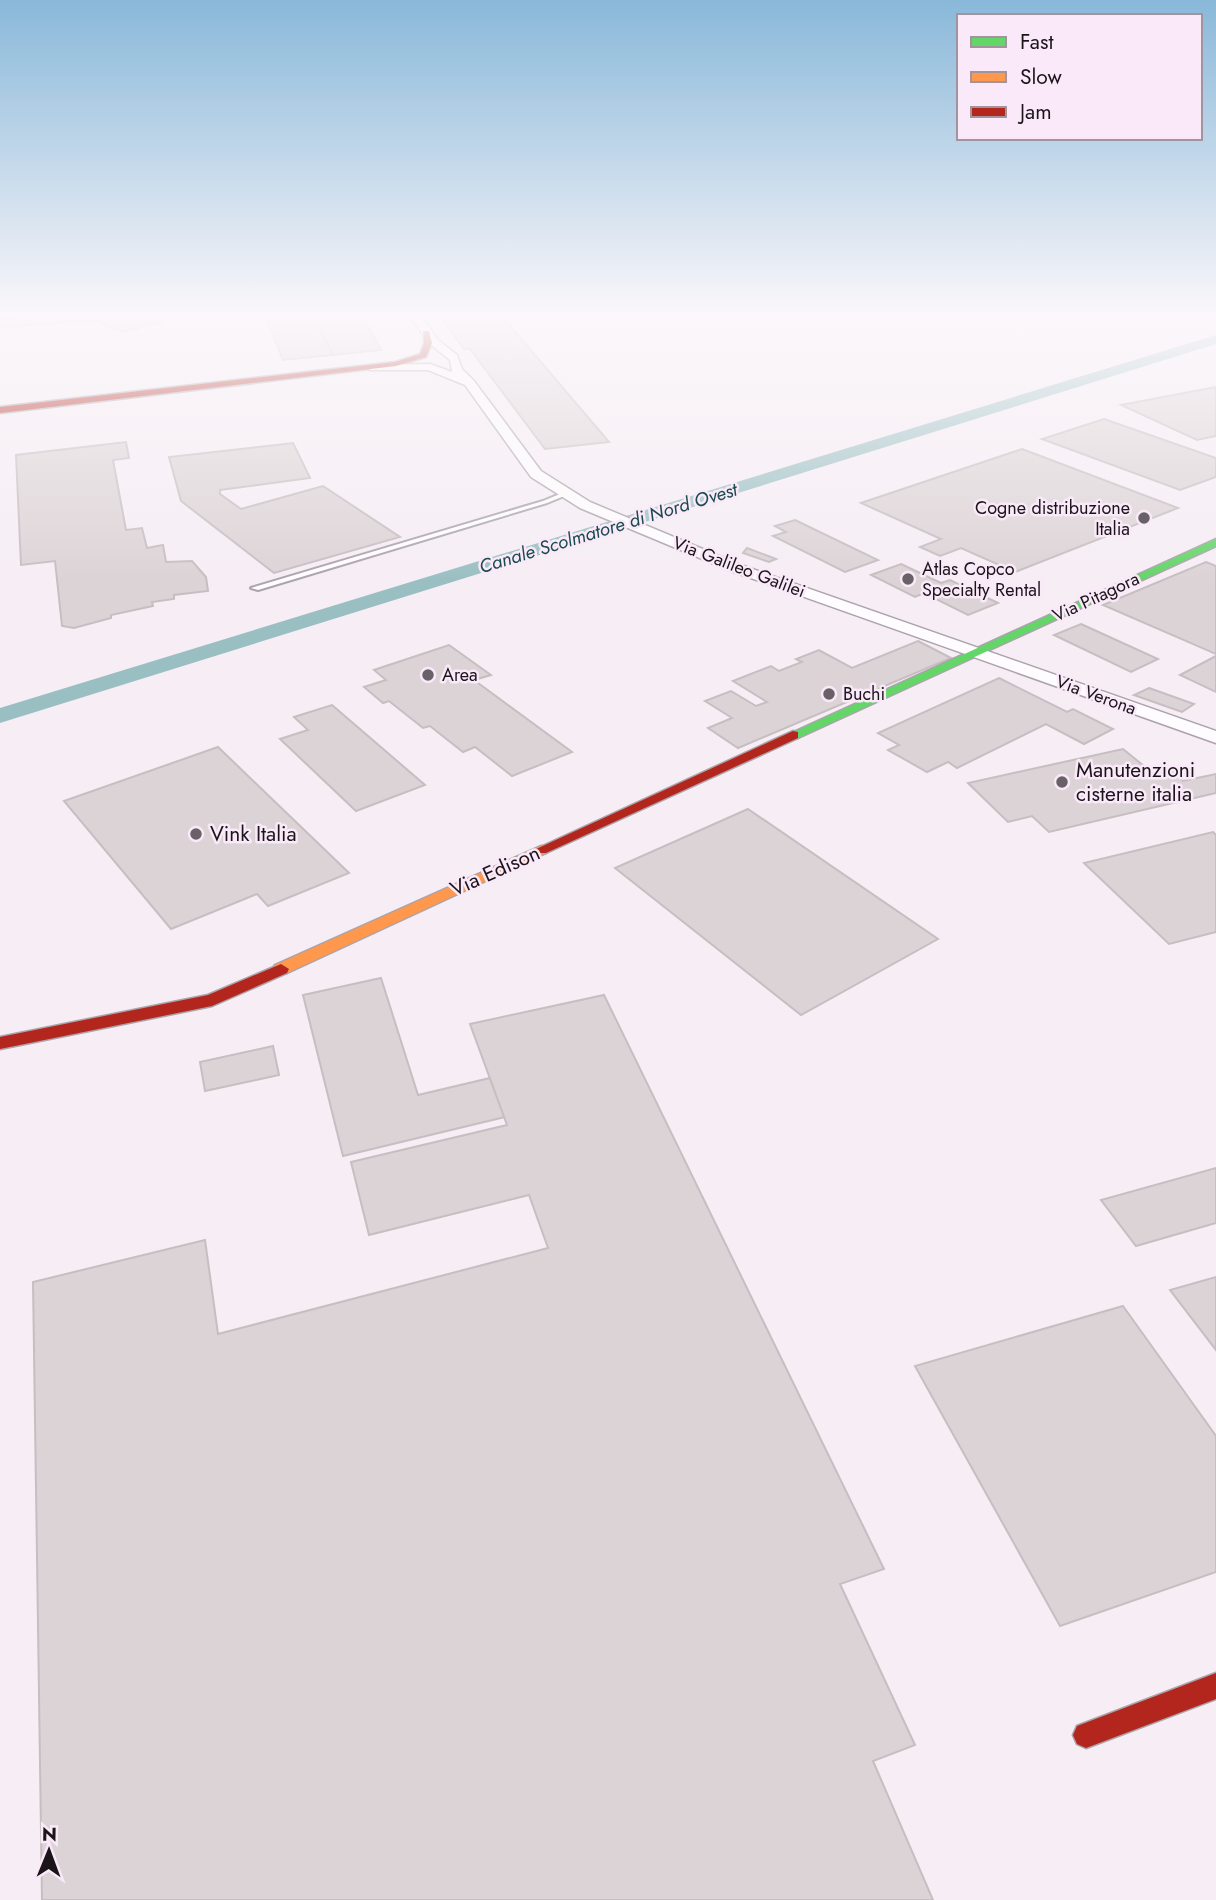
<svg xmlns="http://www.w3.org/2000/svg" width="1216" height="1900" font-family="Jost,sans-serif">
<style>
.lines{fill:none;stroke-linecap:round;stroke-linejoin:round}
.canal{fill:#9abfc2;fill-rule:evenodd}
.building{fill:#dcd3d6;stroke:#c6bec0;stroke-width:2}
.lane-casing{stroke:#aba4aa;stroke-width:4}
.street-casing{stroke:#aba4aa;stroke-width:3}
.fast-casing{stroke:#aba4aa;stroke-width:3}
.slow-casing{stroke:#aba4aa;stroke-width:3}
.jam-casing{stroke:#aba4aa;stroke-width:3}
.lane{fill:#fefcfe;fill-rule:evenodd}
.street{fill:#fefcfe;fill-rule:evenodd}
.fast{fill:#63d668;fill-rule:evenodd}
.slow{fill:#ff974d;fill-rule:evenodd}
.jam{fill:#b3261e;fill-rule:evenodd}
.poi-dot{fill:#686167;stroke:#fae9f8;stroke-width:2.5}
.labels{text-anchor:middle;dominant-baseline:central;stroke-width:5;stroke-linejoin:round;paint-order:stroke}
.far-poi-label{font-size:18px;fill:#1b151a;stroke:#fae9f8;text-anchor:start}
.far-street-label{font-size:18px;fill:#1b151a;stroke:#fae9f8}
.far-water-label{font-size:19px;font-style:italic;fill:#184b4d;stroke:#fae9f8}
.poi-label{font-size:21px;fill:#1b151a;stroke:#fae9f8;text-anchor:start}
.street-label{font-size:21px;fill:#1b151a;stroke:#fae9f8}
</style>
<rect width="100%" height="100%" fill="#f6edf5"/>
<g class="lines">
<polygon class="canal" points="1216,335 1216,344 0,723 0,708"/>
</g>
<g class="building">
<polygon points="36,315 144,315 162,322 123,332 92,320 0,328 0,318"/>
<polygon points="265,315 313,315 333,355 283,360"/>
<polygon points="313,315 362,315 381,350 333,355"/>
<polygon points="439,315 501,315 609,442 545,449 470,349 464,349"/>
<polygon points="1216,387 1216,436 1197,440 1121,405"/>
<polygon points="1104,419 1216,458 1216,477 1180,490 1042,439"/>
<polygon points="126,442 129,458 113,460 126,530 142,528 147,548 163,545 166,562 192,561 206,577 208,591 174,595 174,599 152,602 153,606 111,615 111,618 74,628 62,626 55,561 21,565 16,455"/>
<polygon points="293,443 310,478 220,490 220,494 241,509 323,486 400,537 274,573 181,501 169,457"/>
<polygon points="1022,449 1178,508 1015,572 961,548 940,556 920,547 941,539 861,503"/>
<polygon points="795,520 878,560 845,572 773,536 786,532 775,526"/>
<polygon points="747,548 776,559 769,562 743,553"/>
<polygon points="1206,562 1216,566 1216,654 1103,605"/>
<polygon points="901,564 941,583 950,580 998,603 968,615 924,593 915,597 871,575"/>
<polygon points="1081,624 1158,659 1131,672 1054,635"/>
<polygon points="918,641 951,658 738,748 708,728 732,718 705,701 731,691 756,706 767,702 733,681 771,666 779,671 802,662 796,659 819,650 852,668"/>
<polygon points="449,645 491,675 474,680 572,752 512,776 475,747 463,752 430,726 423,728 389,701 383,703 364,687 386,680 374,670"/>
<polygon points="1216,656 1216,692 1180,675"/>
<polygon points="999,678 1067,712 1073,709 1113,729 1084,744 1046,724 957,768 948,762 927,772 888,750 899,745 878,733"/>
<polygon points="1149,688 1194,704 1182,712 1134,695"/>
<polygon points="332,705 425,785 356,811 280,739 308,730 294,717"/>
<polygon points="218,747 349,873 268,906 257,894 171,929 64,801"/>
<polygon points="1123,749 1155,775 1171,771 1183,781 1216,774 1216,793 1049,832 1032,816 1008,822 968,783"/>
<polygon points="748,809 938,939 801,1015 615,868"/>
<polygon points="1213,832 1216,835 1216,932 1169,944 1084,863"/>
<polygon points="381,978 418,1095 490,1078 505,1117 343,1156 303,995"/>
<polygon points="604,995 884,1569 840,1584 915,1745 873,1761 933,1900 42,1900 33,1282 205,1240 218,1334 548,1248 529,1195 369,1235 351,1162 507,1125 470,1024"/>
<polygon points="273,1046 279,1075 205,1091 200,1062"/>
<polygon points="1216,1168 1216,1223 1136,1246 1101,1200"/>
<polygon points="1216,1277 1216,1350 1170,1290"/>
<polygon points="1123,1306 1216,1436 1216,1572 1060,1626 915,1366"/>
</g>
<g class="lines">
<g class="lane-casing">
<polygon id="lane" points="567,491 570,493 569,494 547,503 258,590 251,588 543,501"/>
</g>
<g class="street-casing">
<polygon id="street" points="409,315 420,315 438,340 457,355 462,369 474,381 541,471 590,502 741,565 1216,731 1216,743 731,571 580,508 531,477 465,385 428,370 370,370 370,366 374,365 430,364 452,372 450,360 430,344"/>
</g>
<g class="fast-casing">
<polygon id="fast" points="1216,539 1216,546 798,738 793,739 787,735"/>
</g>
<g class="slow-casing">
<polygon id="slow" points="541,846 546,847 548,850 546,853 287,973 281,974 273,969 275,965"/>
</g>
<g class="jam-casing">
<g id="jam">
<polygon points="423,331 429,331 432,343 426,357 396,366 0,413 0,407 395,362 420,354 424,343"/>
<polygon points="793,731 798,732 798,738 546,853 536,853 534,850"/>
<polygon points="281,964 289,969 287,973 212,1006 0,1049 0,1037 208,995"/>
<polygon points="1216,1673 1216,1699 1086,1748 1077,1744 1073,1735 1077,1726"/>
</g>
</g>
<use href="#lane" class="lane"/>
<use href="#street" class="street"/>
<use href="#fast" class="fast"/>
<use href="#slow" class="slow"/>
<use href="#jam" class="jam"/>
</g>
<linearGradient id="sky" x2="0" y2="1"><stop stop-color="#89b8d9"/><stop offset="0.54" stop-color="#fbf7fa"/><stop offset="1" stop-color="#fbf7fa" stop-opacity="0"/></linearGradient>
<rect width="1216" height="581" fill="url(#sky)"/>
<g class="poi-dot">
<circle cx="1144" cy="518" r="7"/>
<circle cx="908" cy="579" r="7"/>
<circle cx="428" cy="675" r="7"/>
<circle cx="829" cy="694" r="7"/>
<circle cx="1062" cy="782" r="7"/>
<circle cx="196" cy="834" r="7"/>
</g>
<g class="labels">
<g class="far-poi-label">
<text x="1130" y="508" text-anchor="end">Cogne distribuzione<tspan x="1130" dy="21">Italia</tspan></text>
<text x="922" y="569">Atlas Copco<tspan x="922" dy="21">Specialty Rental</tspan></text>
<text x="442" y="675">Area</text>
<text x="843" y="694">Buchi</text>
</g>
<g class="far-street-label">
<text transform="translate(739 567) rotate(21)">Via Galileo Galilei</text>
<text transform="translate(1096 597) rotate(-25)">Via Pitagora</text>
<text transform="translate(1096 695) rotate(20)">Via Verona</text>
</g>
<g class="far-water-label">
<text transform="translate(608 528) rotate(-17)">Canale Scolmatore di Nord Ovest</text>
</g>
<g class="poi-label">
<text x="1076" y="770">Manutenzioni<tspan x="1076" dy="24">cisterne italia</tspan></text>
<text x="210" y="834">Vink Italia</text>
</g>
<g class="street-label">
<text transform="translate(495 871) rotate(-24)">Via Edison</text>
</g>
</g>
<rect x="957" y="14" width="245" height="126" fill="#fae9f8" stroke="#a1949f" stroke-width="2"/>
<rect x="971" y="37" width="35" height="10" fill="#63d668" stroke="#a1949f" stroke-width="2"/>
<text x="1020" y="49" font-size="21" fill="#1b151a">Fast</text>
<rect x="971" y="72" width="35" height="10" fill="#ff974d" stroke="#a1949f" stroke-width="2"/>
<text x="1020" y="84" font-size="21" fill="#1b151a">Slow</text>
<rect x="971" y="107" width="35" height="10" fill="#b3261e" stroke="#a1949f" stroke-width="2"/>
<text x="1020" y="119" font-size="21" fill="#1b151a">Jam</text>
<g transform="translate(49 1851) rotate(1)" stroke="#fae9f8" stroke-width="5" paint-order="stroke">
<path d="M0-5L12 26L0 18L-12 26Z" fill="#1b151a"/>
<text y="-10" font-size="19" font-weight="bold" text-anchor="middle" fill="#1b151a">N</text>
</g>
</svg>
